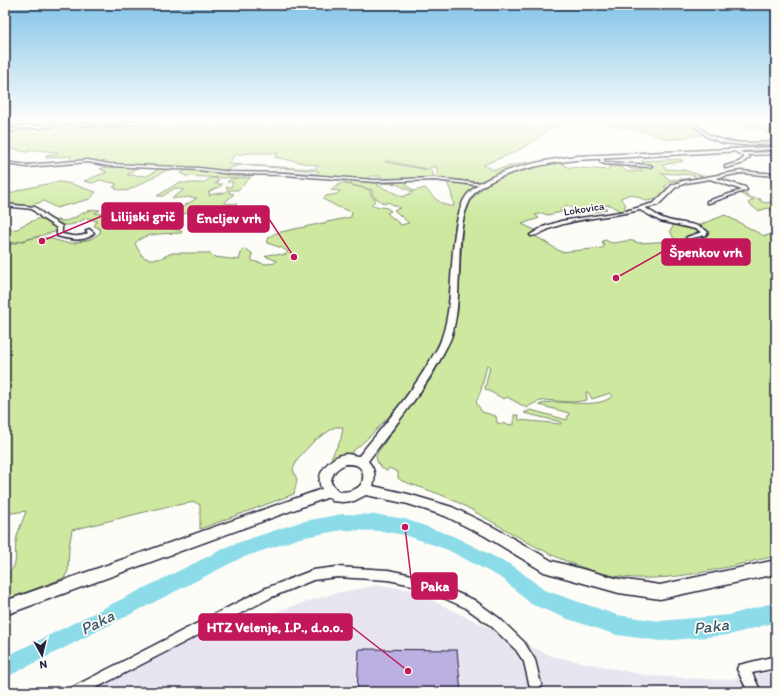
<svg xmlns="http://www.w3.org/2000/svg" width="781" height="697" font-family="Itim,sans-serif">
<style>
.built{fill:#e9e5f0}
.green{fill:#cee99f;stroke:#78866d;fill-rule:evenodd}
.lines{fill:none;stroke-linecap:round;stroke-linejoin:round}
.river{fill:#8cdbe9;fill-rule:evenodd}
.building{fill:#bbb0e1;stroke:#22223b}
.minor-casing{stroke:#22223b;stroke-width:3}
.major-casing{stroke:#22223b;stroke-width:3}
.minor{fill:#fdfcf7;fill-rule:evenodd}
.major{fill:#fdfcf7;fill-rule:evenodd}
.labels{text-anchor:middle;dominant-baseline:central;stroke-width:3.5;stroke-linejoin:round;paint-order:stroke}
.far-street-label{font-size:11px;fill:#22223b;stroke:#fdfcf7}
.near-water-label{font-size:17px;font-style:italic;fill:#425a6f;stroke:#fdfcf7}
.leader{fill:none;stroke:#c2185b;stroke-width:1.5}
.callout-dot{fill:#c2185b;stroke:#fdfcf7;stroke-width:1.5}
.callout{fill:#c2185b;stroke:#c2185b;stroke-width:1.5}
.callout-label{font-size:14px;text-anchor:middle;font-weight:bold;fill:#fff}
</style>
<rect width="100%" height="100%" fill="#fdfcf7"/>
<filter id="ink" filterUnits="userSpaceOnUse"><feTurbulence type="fractalNoise" baseFrequency=".025" numOctaves="2"/><feDisplacementMap in="SourceGraphic" scale="8" xChannelSelector="R" yChannelSelector="G"/><feConvolveMatrix kernelMatrix="1 2 1 2 8 2 1 2 1" color-interpolation-filters="sRGB"/></filter>
<g filter="url(#ink)">
<polygon class="built" points="380,585 412,590 464,616 552,656 649,676 724,680 776,671 776,692 90,692 189,639 335,593"/>
<g class="green">
<polygon points="23,121 140,121 123,126 73,123 42,126 21,127 21,124 16,125 13,128 15,128 5,133 5,128 22,123"/>
<path d="M145 121H566L550 129 536 140 515 152 483 165 494 170 527 162 530 164 504 172 479 182 438 178 437 177V167H431L430 169H427L387 161 385 162 432 171 434 178 381 180V176H370L369 180 274 173 275 171 317 174 319 171 240 165 222 171 202 168 113 164 89 160 70 161 71 156 46 158V155L58 153V152L35 150 26 152 5 147 7 144V141L10 140 5 138V134L21 128 66 123 122 127ZM251 153H278L274 157 319 166 314 169 229 164 234 155Z"/>
<polygon points="599,121 623,123 620,121 687,121 701,129 709,138 704,134 670,140 647,132 600,123"/>
<polygon points="735,121 754,121 765,129 776,131 776,141 760,128 745,127"/>
<path d="M680 159 683 161 662 165 666 169 684 170 705 177 686 181 670 182 664 187 669 189 660 198 647 201 631 194 620 198 625 203H624L626 205 624 207 627 209H635L621 212 610 205 598 206 607 209 595 212 591 209 574 210 567 205 560 210 562 212 547 215 543 213 535 215 539 218 522 224 537 231 530 236 537 237 561 252 603 248 604 246 602 241 606 240C614 248 627 236 638 243L675 241 670 231 675 224 696 228 703 232 702 233 684 237V239L693 241 699 244 710 242 700 236 707 233 702 227 697 226 725 215 764 236 773 234 776 236V556C730 566 683 580 635 578 573 576 514 533 461 504 442 494 422 488 402 481L398 478V472L389 468 387 471C379 467 377 464 376 455L410 405 431 379 443 356 453 330 458 312 463 220 472 199 485 185 506 174 559 161 567 167 609 170V166H620L627 172 643 171 640 169H631L625 165H644L642 161ZM661 173 693 175 696 178 670 180ZM487 365 490 366 485 389 504 399 507 397 527 408C541 396 555 402 571 402 576 402 581 401 587 400L586 392H588L592 399 610 393 613 396C593 412 559 396 539 405L569 413 567 420 531 410 524 413 561 422V424L519 420 518 415H514V425L497 423 496 416 482 412 476 402 481 390Z"/>
<polygon points="110,166 135,167 132,172 127,175 147,176 161,168 169,169 127,191 115,189 116,187 113,187 117,184 100,180 92,183 84,181 107,172 100,169"/>
<polygon points="188,169 262,174 224,178 186,176 181,173"/>
<path d="M251 177 238 190H230L229 193 234 194 224 203 237 204 227 214 195 210 176 217 175 220 167 223 166 227 182 231 181 233C168 234 142 232 135 244L142 256 148 259H159L172 253H208L215 257 239 260 242 250 245 249 252 253V261L266 264 275 263 277 261 265 256 272 254 285 255 288 252 282 248 267 243 269 237 276 233 351 217 352 212 338 207 323 199 326 196 337 194 340 191 331 190 343 182 346 184 368 189 370 190 371 196 376 200 371 205 387 208 391 211 387 213 401 225 409 223 394 210 400 208 388 202 385 204 373 196 372 190 349 184 346 183 345 180 408 181 406 185 414 191 425 188C432 196 443 208 454 206L451 192 446 180 474 186 475 188C472 191 466 193 464 198 446 234 456 279 448 318 439 361 387 424 353 451 349 454 342 457 337 459L331 458 341 439 343 427H335L314 441 299 457 293 469 297 480 294 494 200 529V505L195 502 165 507 72 530 69 547 68 571 64 578 5 600V576C20 565 14 557 16 542 17 532 23 521 26 511L5 514V246L37 237 49 238 66 243H74L91 239 100 233V229L94 226 97 221 87 218C72 225 70 228 52 222L57 220C74 225 81 207 100 210L95 213C105 215 111 211 119 213L118 215 110 217 108 219 116 225 151 221 168 216 197 198C187 196 179 199 172 198L184 190 175 188 163 196H157L178 183H203L211 178H217V180H219L215 184H222L221 186 208 192 210 193 209 196 213 194 224 193 228 190 226 187H231L233 182H227L230 179ZM380 183 396 184 413 192 403 197 377 185Z"/>
<path d="M56 182C73 182 80 188 96 192L90 199 56 208 44 201 29 206 5 205 7 195 19 190Z"/>
<polygon points="743,193 752,198 761,199 759,200 765,203 776,201 776,213 768,208 758,211 748,203 753,200 741,194"/>
<polygon points="42,217 56,226 58,231 5,245 5,230 18,229 21,226"/>
</g>
<g class="lines">
<polygon class="river" points="342,514 380,515 405,519 453,536 515,567 544,590 617,615 660,621 729,615 776,602 776,622 729,635 660,641 617,635 568,619 531,604 503,579 448,550 405,535 380,531 342,530 300,538 241,558 5,678 5,657 231,545 300,522"/>
</g>
<polygon class="building" points="359,649 457,650 461,692 357,692"/>
<g class="lines">
<g class="minor-casing">
<g id="minor">
<polygon points="137,121 144,121 120,127 64,124 41,128 21,128 5,134 5,132 21,126 41,126 64,122 120,125"/>
<path d="M686 121C696 121 701 129 709 135 713 137 719 139 723 140 740 145 759 142 776 142V144L744 145 723 143 707 137 699 129Z"/>
<polygon points="734,149 736,149 743,153 776,152 776,154 747,155 750,157 741,164 725,168 725,166 739,162 745,157 734,151"/>
<polygon points="601,156 603,156 604,161 605,162 650,165 652,166 650,167 605,164 600,162"/>
<polygon points="88,160 109,164 199,168 231,172 284,173 375,180 435,178 476,183 484,182 486,183 476,185 435,180 375,182 284,175 231,174 199,170 109,166 88,162 27,167 5,164 5,162 27,165"/>
<path d="M741 171 776 174V176L741 173 716 178 745 187 747 190 709 203H707V201L742 190 710 179 686 183 676 187 658 205 645 208C653 212 659 218 668 220 681 224 697 222 708 232L706 235 687 239V237L702 232 695 229 660 221 640 210C612 217 582 217 554 227 547 229 538 236 531 236L530 235 543 227 561 221 626 211 654 203 672 185 683 181Z"/>
<path d="M5 204 35 207 47 217 62 226V234C71 236 80 238 88 233L86 231 89 229 94 233C84 243 69 239 57 236V228L43 219 32 209 5 206Z"/>
<polygon points="337,567 388,570 417,576 474,600 499,618 524,642 535,660 543,692 531,692 524,662 516,650 491,626 466,608 417,586 388,580 337,577 313,580 272,597 88,692 69,692 71,688 264,589 313,570"/>
<polygon points="776,656 776,668 752,673 761,692 748,692 737,669 739,665"/>
</g>
</g>
<g class="major-casing">
<path id="major" d="M776 147V149L577 160C551 162 484 174 471 198 459 220 460 248 459 272 458 295 458 316 451 338 448 345 443 353 440 360 420 396 393 428 368 461 375 469 376 477 373 486L408 494 452 507 495 528 552 561 619 579 660 585 776 560V574L660 599 619 593 544 572 485 536 445 516 408 504 366 495 354 501 342 502 332 501 329 497 5 615V601L322 489C313 475 331 455 346 454 350 454 355 456 359 456 384 425 411 394 431 359 435 352 440 345 442 337 450 314 450 290 452 265 453 248 456 208 467 195 488 169 546 160 577 156ZM346 464C350 464 355 464 358 466 361 468 363 471 363 474 365 489 351 492 339 492L331 483C331 473 337 468 346 464Z"/>
</g>
<use href="#minor" class="minor"/>
<use href="#major" class="major"/>
</g>
</g>
<linearGradient id="sky" x2="0" y2="1"><stop stop-color="#83c4e8"/><stop offset="0.55" stop-color="#fefefb"/><stop offset="1" stop-color="#fefefb" stop-opacity="0"/></linearGradient>
<rect width="781" height="219" fill="url(#sky)"/>
<g class="labels">
<g class="far-street-label">
<text transform="translate(584 209) rotate(-9)">Lokovica</text>
</g>
<g class="near-water-label">
<text transform="translate(97 622) rotate(-27)">Paka</text>
<text transform="translate(711 626) rotate(-7)">Paka</text>
</g>
</g>
<path class="leader" d="M42 241L102 216M294 257L269 219M616 278L662 252M405 527L412 586M408 671L352 627"/>
<g class="callout-dot">
<circle cx="42" cy="241" r="4"/>
<circle cx="294" cy="257" r="4"/>
<circle cx="616" cy="278" r="4"/>
<circle cx="405" cy="527" r="4"/>
<circle cx="408" cy="671" r="4"/>
</g>
<g class="callout">
<rect x="102" y="203" width="81" height="26" rx="4"/>
<rect x="188" y="206" width="81" height="26" rx="4"/>
<rect x="662" y="239" width="88" height="26" rx="4"/>
<rect x="412" y="573" width="45" height="26" rx="4"/>
<rect x="199" y="614" width="153" height="26" rx="4"/>
</g>
<g class="callout-label">
<text x="143" y="221">Lilijski grič</text>
<text x="229" y="223">Encljev vrh</text>
<text x="706" y="257">Špenkov vrh</text>
<text x="435" y="591">Paka</text>
<text x="275" y="632">HTZ Velenje, I.P., d.o.o.</text>
</g>
<rect width="781" height="697" fill="none" stroke="#fdfcf7" stroke-width="20"/>
<rect x="10" y="10" width="761" height="677" fill="none" stroke="#22223b" stroke-width="1.5" filter="url(#ink)"/>
<g transform="translate(42 655) rotate(172)" stroke="#fdfcf7" stroke-width="3" paint-order="stroke">
<path d="M0-3L7 15L0 10L-7 15Z" fill="#22223b"/>
<text y="-6" font-size="11" font-weight="bold" text-anchor="middle" fill="#22223b">N</text>
</g>
</svg>
